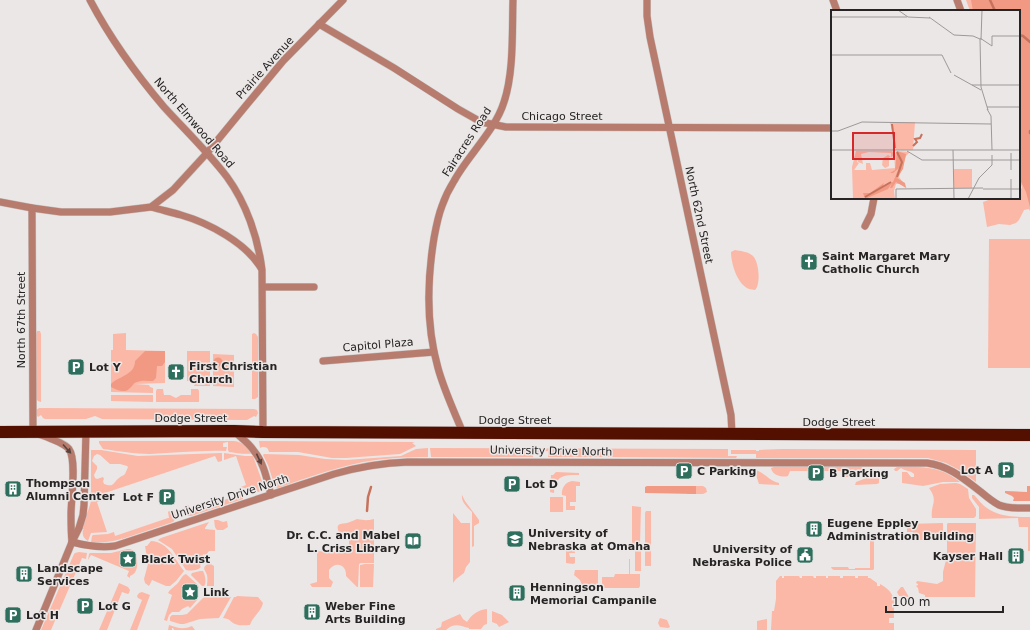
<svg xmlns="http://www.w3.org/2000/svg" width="1030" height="630" font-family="'DejaVu Sans',sans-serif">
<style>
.green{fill:#fbb8a7;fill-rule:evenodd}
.forest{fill:#f19982}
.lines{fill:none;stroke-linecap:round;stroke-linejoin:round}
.stream{stroke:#c6725c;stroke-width:2.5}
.street-casing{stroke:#c8c4c3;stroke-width:8}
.highway-casing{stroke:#c8c4c3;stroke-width:13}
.street{stroke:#b77c6d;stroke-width:7}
.highway{stroke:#530f00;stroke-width:12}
.oneway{fill:#59433e}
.labels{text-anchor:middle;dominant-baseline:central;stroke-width:3;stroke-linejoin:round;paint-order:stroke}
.street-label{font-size:11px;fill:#262424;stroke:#ebe7e6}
.poi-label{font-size:11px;font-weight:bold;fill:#262424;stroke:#ebe7e6;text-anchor:start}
.inset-river{fill:none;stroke:#c6725c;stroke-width:2}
.inset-road{fill:none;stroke:#9c9998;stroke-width:1}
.view{fill:#d62828;fill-opacity:0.15;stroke:#d62828;stroke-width:2}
.inset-edge{fill:none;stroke:#262424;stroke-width:2}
</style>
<rect width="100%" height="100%" fill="#ebe7e6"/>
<g class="green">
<polygon points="966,0 1030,0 1030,211 1029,209 1024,210 1019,220 1016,223 1010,225 999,224 987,227 983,202 994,198 1019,198 1019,190 1022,188 1019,176 1019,11 970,11"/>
<polygon points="989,239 1030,239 1030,368 988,368"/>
<path d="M735 250C741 251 749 252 753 256 759 262 761 284 755 290 754 290 750 289 749 289 737 284 731 263 731 252Z"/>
<polygon points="37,331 40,331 41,334 41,402 38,401 36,399 36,335"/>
<polygon points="126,333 126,350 165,351 165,383 135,384 149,385 150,387 153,388 153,393 111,392 111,350 113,350 113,334"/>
<polygon points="254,333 256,334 258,337 258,397 255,399 252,399 252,334"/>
<polygon points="187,351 210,351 210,386 194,386 195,384 203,385 206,384 206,382 209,382 209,381 187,381"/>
<polygon points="213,354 234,355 234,387 213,386"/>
<polygon points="157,389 163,389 164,395 170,395 176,398 181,395 191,395 191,389 198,389 199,391 199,402 156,402 156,391"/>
<polygon points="111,395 153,395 153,402 111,401"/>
<polygon points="39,408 254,409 257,410 258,413 256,417 254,416 247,420 102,419 95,416 86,419 45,419 43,418 41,415 38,417 36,414 36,410"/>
<path d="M99 441H234C243 442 247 447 253 453 246 455 237 453 229 452L228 450V442L223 443V447H227L226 451C201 450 175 453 150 454 134 454 119 451 103 449L99 443Z"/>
<path d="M259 441 415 442 412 443 416 446 400 454 346 458H332L298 452H269C268 448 267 447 262 447L260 448Z"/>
<path d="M428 448V457C406 457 385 458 363 462 334 468 306 478 278 488L275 487 268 465 263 455 264 454 299 455 325 459 346 460 401 456 416 449Z"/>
<polygon points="430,448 728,449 728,456 737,456 736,458 608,457 608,455 603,455 603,457 548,457 548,451 534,452 533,453 533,457 431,457"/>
<polygon points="782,449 976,450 976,482 963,473 962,471 961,471 946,463 928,458 756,458 756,454 731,454 731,450 756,450 756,451 759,451 759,450"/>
<path d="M91 450H101L138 456 222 453V461L218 462 215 456 102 494 103 500 97 502 107 532 91 533 88 541C83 538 82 535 83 530L84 529H83C84 519 89 510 91 501ZM97 454 100 455 110 464H120L127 466 128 467 125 474C123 476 121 476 119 478 113 482 115 488 104 484L103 481 104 479 103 477 97 479 95 478 94 475 97 469V466L92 461 94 456Z"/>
<polygon points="224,453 245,456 253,456 263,484 261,490 259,492 241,487 246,485 236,456 224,460"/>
<path d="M774 467H862L863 470 861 473 847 477 845 476 844 471H790L788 476C782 478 772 475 771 468Z"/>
<path d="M897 467C919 467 937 465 956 479L955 480 956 479 960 482H943L923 486 902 483V472H907L911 477H914V474C910 470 905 471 901 468L897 471H895L894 469Z"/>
<polygon points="879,469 879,483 877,484 855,485 856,482 869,477"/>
<path d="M756 470C765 473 769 481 779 483V485L759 484 755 472Z"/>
<path d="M556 472 579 473V475C564 475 555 475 554 493L550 492 551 475H553Z"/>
<path d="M572 481 580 482V486H576V502H570V506H575V510H566V496L562 495C561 489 565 482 572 481Z"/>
<path d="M956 483 960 484 968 489 969 498 976 509V516L974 518H932C930 504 939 502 929 488L940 484Z"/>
<polygon points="687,486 703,486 706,488 707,492 703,494 687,494"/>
<polygon points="242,494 243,499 191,516 187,516 184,512 184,508 187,505 189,506 191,511"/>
<path d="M462 495 465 501 479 520V523L474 526V546L472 547V512C467 507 461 502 462 495Z"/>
<path d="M972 495H974C978 499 982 505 987 508 999 517 1016 517 1030 517V551H1028V527H1019L1018 518 979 519V507L972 498Z"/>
<rect x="550" y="497" width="13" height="15"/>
<polygon points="632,506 641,507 640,545 632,545"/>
<path d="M169 511 174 512C177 516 176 519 173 522L122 539 121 538V539C111 542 101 543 91 542L92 536 93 535 108 534 114 532 115 536 168 518H169L168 512Z"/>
<polygon points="646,511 651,511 651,566 645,566 645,513"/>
<polygon points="453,513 461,523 470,523 470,562 466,567 464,573 456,579 453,583"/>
<path d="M357 519C364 520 366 521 374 519V563H361L359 564 358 587H357L346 576C347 564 335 561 329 570V578L333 582 331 587H312L310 584 317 582V551L329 552 339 551 338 546H340V548H341L342 552H348V548H349V533L339 532C335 523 341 524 347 523 351 522 354 520 357 519Z"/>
<path d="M214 520H218L223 522 227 521 228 527 223 530H217C214 527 215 524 214 520Z"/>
<path d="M209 522 205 528V529L215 530V551H209L206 555 203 554V559L205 560V562L201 564 200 566 201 567C197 571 191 571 186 570L172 549 158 540 161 538Z"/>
<polygon points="943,523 943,540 914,540 913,532 907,532 907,524"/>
<polygon points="948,523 976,523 975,597 925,597 925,595 919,593 918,588 916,586 918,585 918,584 916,583 917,581 937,584 943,581 943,572 947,556 947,524"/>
<polygon points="870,538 874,538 874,569 873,570 834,570 832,569 831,567 848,567 849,569 855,569 855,568 870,568"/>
<path d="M151 541C168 542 174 558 184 571L176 581 170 586H166L152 580 149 586 145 583 144 579 148 564 145 546H147Z"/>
<path d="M127 549H130L134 551C138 558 140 573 130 576V578L127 576 129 571 91 555 88 560 89 554 90 553H111Z"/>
<polygon points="635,549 641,550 641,571 635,571"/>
<polygon points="566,550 575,550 575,553 569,553 570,557 575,557 575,563 573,564 566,563"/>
<polygon points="79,552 87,553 86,559 82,558 51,630 41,630 74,554 75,553"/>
<polygon points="629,559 630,559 630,574 640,574 640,586 639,588 602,588 602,577 614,577 615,574 629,574"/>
<path d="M209 563 214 566V586H207C207 583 208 579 207 575 205 569 201 568 209 563Z"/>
<polygon points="365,564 374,564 373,587 360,587 360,565"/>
<polygon points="575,570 598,570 598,588 583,588 580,580 574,575"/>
<path d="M200 571H203C205 575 207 583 204 586H202L191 575 192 573Z"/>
<path d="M186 574 198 585 199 588 196 586 190 588 188 585H186L183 588 185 592V597L188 599 192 597 197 600 190 608 188 606 182 609 179 612H172L169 615 167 621 164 620 172 595 168 593C170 589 174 587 177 584 181 580 181 576 186 574Z"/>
<path d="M780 576H782V578H784V576H799L800 578H802V576H813L814 578H816V576H826V578H828V576H840V578H843V576H855V578H858V576H868V578H870L877 583V586H880V584C897 594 894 600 894 618H889V623H894V630H771L772 611H774L776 599V581Z"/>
<polygon points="119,583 128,587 130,590 129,593 128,594 122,592 107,630 99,630"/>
<polygon points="901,587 903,587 909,597 899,596 897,592"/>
<polygon points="142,592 150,595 137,630 130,630 142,600 138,598 137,596 139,593"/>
<polygon points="205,596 231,597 219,618 200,619 184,624 180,624 170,621 170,617 172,615 182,615 187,614"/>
<path d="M237 596 258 597 263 603C261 612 253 616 250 625 246 625 239 626 235 624 229 621 231 619 223 618L234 597H236Z"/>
<path d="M487 609V624L484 625 481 629H469V628C461 626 454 622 446 630H436V629L441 627 442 622 460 614 463 619 467 622C472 614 478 610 487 609Z"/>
<polygon points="492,611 502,615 509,622 499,627 497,624 492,622"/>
<polygon points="660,618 667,620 670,627 668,628 660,627 658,623"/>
<polygon points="767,619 767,630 757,630 757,621"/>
<path d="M169 625C178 628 183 630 192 626L195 630H174L173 628H172V630H168Z"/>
</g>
<g class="forest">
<polygon points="971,0 1030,0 1030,207 1026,192 1020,180 1019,176 1019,11 973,11"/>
<path d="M145 351H165V362L162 366H157L156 378 153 381C148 381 142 380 137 382 133 383 133 386 130 388 125 394 117 390 111 387V384C119 376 135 375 135 361Z"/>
<circle cx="218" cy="362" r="4.5"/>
<polygon points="647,486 696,486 696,494 645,493 645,487"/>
<polygon points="1027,486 1030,486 1030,501 1013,501 1014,498 1012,496 1005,493 1005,491 1027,492"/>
</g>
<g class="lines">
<g class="stream">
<polyline points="990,0 995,11"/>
<polyline points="1019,35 1023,36 1030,42"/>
<polyline points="1030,131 1030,133"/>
<polyline points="367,511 368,497 371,487"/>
</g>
<g class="street-casing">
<g id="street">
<path d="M90 0C110 38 136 74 164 107 185 130 208 152 227 177 246 203 258 237 262 270L263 432"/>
<polyline points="647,0 647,16 650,37 731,415 732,434"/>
<polyline points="833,0 837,11"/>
<polyline points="957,0 961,11"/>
<polyline points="319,24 394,68 458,109 481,122 506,127 832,128"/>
<polyline points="0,202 32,208 61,212 110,212 151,207 173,190 207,153 244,108 283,61 343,0"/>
<path d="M151 207C161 210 171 212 181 215 209 223 246 243 261 268"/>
<path d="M32 208 33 432C43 436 62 441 69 449 77 460 71 500 71 514 71 524 71 533 72 542"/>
<polyline points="865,226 871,214 874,198"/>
<polyline points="263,287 314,287"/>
<polyline points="323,361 434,352"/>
<path d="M234 431C241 438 249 443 254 451 264 463 267 480 271 495"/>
<path d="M463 433C454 411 444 390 438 368 426 326 427 281 434 238 436 227 438 216 442 206 445 197 449 189 454 181 468 155 495 131 504 102 514 72 512 32 513 0"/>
<path d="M72 542C87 546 100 548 115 546L334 474C358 467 382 463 408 462L927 463C950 466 964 479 981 492 987 497 993 502 999 505 1008 509 1020 508 1030 508"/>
<polyline points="36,630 72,542 79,528 83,515 84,505 86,431"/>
</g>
</g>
<g class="highway-casing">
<polyline id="highway" points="0,432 234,431 263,432 1030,435"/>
</g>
<use href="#street" class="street"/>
<use href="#highway" class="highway"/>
</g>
<defs><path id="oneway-solid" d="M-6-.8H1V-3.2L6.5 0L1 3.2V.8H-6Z"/></defs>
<g class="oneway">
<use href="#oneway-solid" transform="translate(67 449) rotate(48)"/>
<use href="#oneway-solid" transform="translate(259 459) rotate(65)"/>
</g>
<defs>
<g id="church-square" transform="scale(0.9)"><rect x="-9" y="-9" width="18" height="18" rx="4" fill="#2d6e5d" stroke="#ebe7e6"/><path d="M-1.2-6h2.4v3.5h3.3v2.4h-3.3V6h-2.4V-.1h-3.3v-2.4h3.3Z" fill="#fff"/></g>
<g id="parking-square" transform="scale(0.9)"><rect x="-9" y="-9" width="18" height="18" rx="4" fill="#2d6e5d" stroke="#ebe7e6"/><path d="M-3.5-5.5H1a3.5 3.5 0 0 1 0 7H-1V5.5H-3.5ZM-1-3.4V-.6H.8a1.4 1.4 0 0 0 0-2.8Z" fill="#fff"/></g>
<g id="building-square" transform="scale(0.9)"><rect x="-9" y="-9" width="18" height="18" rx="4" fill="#2d6e5d" stroke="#ebe7e6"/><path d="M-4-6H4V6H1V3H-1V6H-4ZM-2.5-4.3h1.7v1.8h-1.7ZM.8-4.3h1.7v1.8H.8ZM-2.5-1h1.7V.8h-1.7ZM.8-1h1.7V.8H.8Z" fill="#fff"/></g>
<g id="university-square" transform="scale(0.9)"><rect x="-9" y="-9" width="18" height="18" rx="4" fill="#2d6e5d" stroke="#ebe7e6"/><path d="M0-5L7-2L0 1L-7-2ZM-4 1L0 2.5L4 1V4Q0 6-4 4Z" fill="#fff"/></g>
<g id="library-square" transform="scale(0.9)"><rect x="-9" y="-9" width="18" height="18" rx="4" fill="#2d6e5d" stroke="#ebe7e6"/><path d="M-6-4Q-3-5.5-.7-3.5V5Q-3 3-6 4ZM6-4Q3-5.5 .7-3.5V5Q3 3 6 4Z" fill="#fff"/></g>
<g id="civic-square" transform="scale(0.9)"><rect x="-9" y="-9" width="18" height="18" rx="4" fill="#2d6e5d" stroke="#ebe7e6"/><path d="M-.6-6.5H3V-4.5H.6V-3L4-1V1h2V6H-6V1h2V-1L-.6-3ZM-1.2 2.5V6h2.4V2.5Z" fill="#fff"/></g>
<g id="sight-square" transform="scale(0.9)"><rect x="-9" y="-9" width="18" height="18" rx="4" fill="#2d6e5d" stroke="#ebe7e6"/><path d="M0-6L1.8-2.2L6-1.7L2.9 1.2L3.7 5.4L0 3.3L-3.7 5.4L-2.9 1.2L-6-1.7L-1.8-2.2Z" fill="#fff"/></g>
</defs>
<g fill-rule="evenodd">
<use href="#church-square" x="809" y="262"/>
<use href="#parking-square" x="76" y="367"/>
<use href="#church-square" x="176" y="372"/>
<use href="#parking-square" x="1006" y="470"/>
<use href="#parking-square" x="684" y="471"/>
<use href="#parking-square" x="816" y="473"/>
<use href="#parking-square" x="512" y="484"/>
<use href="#building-square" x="13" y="489"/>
<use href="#parking-square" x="167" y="497"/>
<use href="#building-square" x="814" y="529"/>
<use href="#university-square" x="515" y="539"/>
<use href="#library-square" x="413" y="541"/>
<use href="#civic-square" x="805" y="555"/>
<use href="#building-square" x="1016" y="556"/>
<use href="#sight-square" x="128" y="559"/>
<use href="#building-square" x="24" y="574"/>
<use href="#sight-square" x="190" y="592"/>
<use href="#building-square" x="517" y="593"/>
<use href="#parking-square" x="85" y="606"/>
<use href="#building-square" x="312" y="612"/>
<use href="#parking-square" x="13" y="615"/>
</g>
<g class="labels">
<g class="street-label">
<text transform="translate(265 68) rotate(-48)">Prairie Avenue</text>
<text x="562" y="116">Chicago Street</text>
<text transform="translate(194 123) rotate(49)">North Elmwood Road</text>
<text transform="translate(467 142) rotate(-57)">Fairacres Road</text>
<text transform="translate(699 215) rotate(78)">North 62nd Street</text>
<text transform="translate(21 320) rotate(-90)">North 67th Street</text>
<text transform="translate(378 345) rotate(-5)">Capitol Plaza</text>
<text x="191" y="418">Dodge Street</text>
<text x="515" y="420">Dodge Street</text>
<text x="839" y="422">Dodge Street</text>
<text transform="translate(551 451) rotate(1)">University Drive North</text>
<text transform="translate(230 497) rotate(-18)">University Drive North</text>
</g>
<g class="poi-label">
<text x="822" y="256">Saint Margaret Mary<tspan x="822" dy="13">Catholic Church</tspan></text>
<text x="189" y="366">First Christian<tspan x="189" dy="13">Church</tspan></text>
<text x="89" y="367">Lot Y</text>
<text x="993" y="470" text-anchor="end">Lot A</text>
<text x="697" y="471">C Parking</text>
<text x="829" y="473">B Parking</text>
<text x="26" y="483">Thompson<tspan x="26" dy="13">Alumni Center</tspan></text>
<text x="525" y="484">Lot D</text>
<text x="154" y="497" text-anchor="end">Lot F</text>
<text x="827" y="523">Eugene Eppley<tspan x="827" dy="13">Administration Building</tspan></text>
<text x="528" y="533">University of<tspan x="528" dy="13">Nebraska at Omaha</tspan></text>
<text x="400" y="535" text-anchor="end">Dr. C.C. and Mabel<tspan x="400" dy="13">L. Criss Library</tspan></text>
<text x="792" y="549" text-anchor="end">University of<tspan x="792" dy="13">Nebraska Police</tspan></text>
<text x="1003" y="556" text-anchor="end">Kayser Hall</text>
<text x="141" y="559">Black Twist</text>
<text x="37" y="568">Landscape<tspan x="37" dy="13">Services</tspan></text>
<text x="530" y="587">Henningson<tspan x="530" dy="13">Memorial Campanile</tspan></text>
<text x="203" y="592">Link</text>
<text x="98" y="606">Lot G</text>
<text x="325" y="606">Weber Fine<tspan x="325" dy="13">Arts Building</tspan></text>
<text x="26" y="615">Lot H</text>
</g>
</g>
<g transform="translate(831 10)">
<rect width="189" height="189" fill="#ebe7e6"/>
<path d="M59 112H84L82 140H65L64 134 62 138 63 130ZM25 141H61L64 145 65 141 79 142 75 146 68 167 76 178 70 174H65L63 181 64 189H22L21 157ZM38 142 60 143V147L57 145 52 148 51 155 54 158 58 156V147H61L63 144 64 158 41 160 39 153H35V160H23L28 153 26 152 27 147V152L32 154 30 144ZM123 159H141V178H123Z" fill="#fbb8a7" fill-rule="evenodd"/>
<path d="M66 141 75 144 72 159 66 168 74 173 75 178 65 172 61 178H59L61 173 57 179 34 189 32 183H39L53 173 52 176 62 172 68 158 62 163H59L64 160Z" fill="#f19982"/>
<path class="inset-river" d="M61 114 64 138M82 136 86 132 84 129 89 128 91 124M66 167 71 152 66 142M34 187 60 172"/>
<path class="inset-road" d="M67 0 77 7 99 8M0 7H76M98 7 123 25 142 26 149 29 150 77 157 100M149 28 161 36V26H189M150 30 151 0M0 45H111L120 63M123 65 150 80M141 75H189M156 97H189M156 99 160 106 161 140M0 121H7L31 112 160 114M0 140H189M122 140 123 189M76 141 91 150H189M180 160V143M180 169V189M152 179H189M65 189V179L152 178M137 189 148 168 161 155V145"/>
<path class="view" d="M22 123H63V149H22Z"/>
<rect width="189" height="189" class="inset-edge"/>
</g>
<path d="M886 606v6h117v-6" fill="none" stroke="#262424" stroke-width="2"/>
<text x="892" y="606" font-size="12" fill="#262424" stroke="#ebe7e6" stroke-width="3" paint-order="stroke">100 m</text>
</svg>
